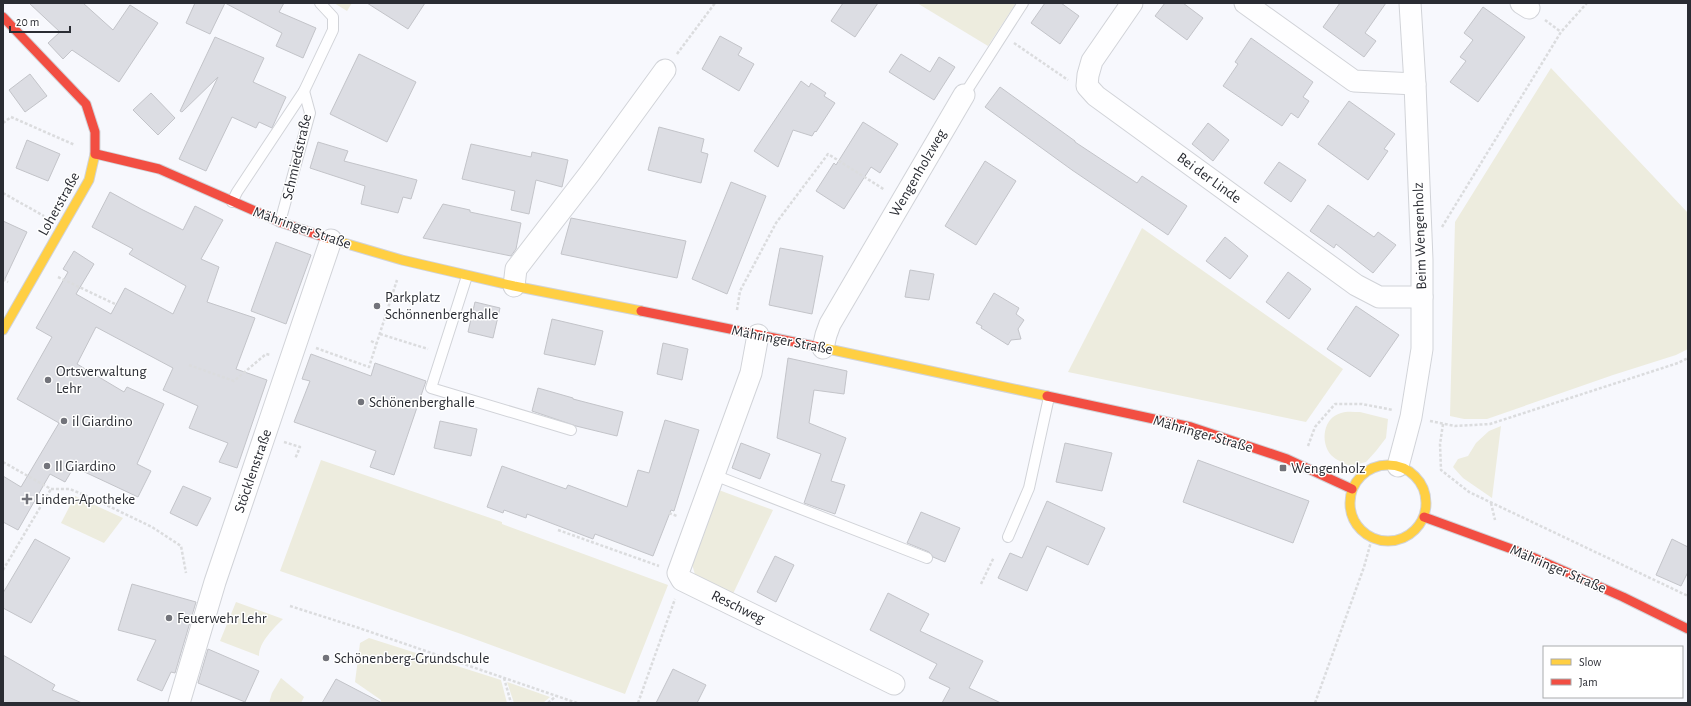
<svg xmlns="http://www.w3.org/2000/svg" width="1691" height="706" font-family="'Alegreya Sans',sans-serif">
<style>
.green{fill:#edecde}
.building{fill:#dcdde3;stroke:#c3c4c9}
.lines{fill:none;stroke-linecap:round;stroke-linejoin:round}
.lane-casing{stroke:#d1d3d8;stroke-width:12}
.street-casing{stroke:#d1d3d8;stroke-width:23}
.slow-casing{stroke:#d1d3d8;stroke-width:11}
.jam-casing{stroke:#d1d3d8;stroke-width:11}
.path{stroke:#dbdcde;stroke-width:2.5;stroke-dasharray:3 2;stroke-linecap:butt}
.lane{stroke:#fefeff;stroke-width:10}
.street{stroke:#fefeff;stroke-width:21}
.slow{stroke:#ffcf43;stroke-width:9}
.jam{stroke:#f24e42;stroke-width:9}
.poi-dot{fill:#72737a;stroke:#fff;stroke-width:1.5}
.labels{text-anchor:middle;dominant-baseline:central;stroke-width:3;stroke-linejoin:round;paint-order:stroke}
.street-label{font-size:15px;fill:#2a2c33;stroke:#fff}
.poi-label{font-size:15px;fill:#2a2c33;stroke:#fff;text-anchor:start}
</style>
<rect width="100%" height="100%" fill="#f7f8fd"/>
<g class="green">
<polygon points="334,3 352,3 347,11"/>
<polygon points="917,3 1016,3 988,46"/>
<polygon points="1551,68 1688,213 1688,349 1676,355 1613,375 1487,419 1464,419 1450,416 1455,222"/>
<polygon points="1142,228 1343,369 1306,422 1068,372"/>
<path d="M1360 412 1388 419 1386 438 1376 451 1366 462 1350 466C1343 463 1336 460 1331 455 1320 442 1323 418 1341 413 1346 411 1354 412 1360 412Z"/>
<polygon points="1501,426 1492,498 1463,478 1453,467 1458,459 1468,456 1476,443 1489,431"/>
<polygon points="321,460 502,522 502,524 668,585 625,694 461,634 280,571"/>
<polygon points="716,489 773,510 731,598 697,582 692,564"/>
<polygon points="75,496 123,518 104,543 61,523"/>
<path d="M236 602 283 619C274 628 259 642 259 656L220 641Z"/>
<polygon points="369,638 501,680 507,703 381,703 381,700 355,682 360,643"/>
<polygon points="281,678 304,697 301,703 269,703 272,693"/>
<polygon points="507,682 550,697 543,703 514,703"/>
</g>
<g class="building">
<polygon points="29,3 83,3 113,30 130,5 158,23 119,82 72,50 63,59 48,43 60,32"/>
<polygon points="195,3 225,3 210,34 186,23"/>
<polygon points="225,3 284,3 279,12 316,28 303,58 276,46 282,33"/>
<polygon points="367,3 425,3 408,29"/>
<polygon points="843,3 878,3 855,37 831,21"/>
<polygon points="1045,3 1061,3 1079,16 1060,44 1031,23"/>
<polygon points="1165,3 1183,3 1203,18 1187,40 1155,16"/>
<polygon points="1340,3 1386,3 1365,33 1376,41 1364,57 1323,27"/>
<polygon points="1483,7 1525,37 1478,102 1450,82 1466,61 1460,57 1473,40 1464,33"/>
<polygon points="720,36 742,48 738,55 754,64 739,91 702,69"/>
<polygon points="215,37 264,58 253,82 286,97 272,128 259,122 256,128 232,117 206,171 179,159 218,77 182,112 180,111"/>
<polygon points="1251,38 1313,82 1303,97 1309,101 1298,118 1291,113 1282,126 1223,86 1238,64 1235,62"/>
<polygon points="359,54 416,82 387,142 330,114"/>
<polygon points="901,54 930,72 939,57 955,67 934,100 889,72"/>
<polygon points="30,74 47,96 25,112 9,90"/>
<polygon points="801,81 809,87 811,83 826,93 824,96 835,103 816,132 815,131 812,136 793,130 778,167 754,151"/>
<polygon points="1000,87 1075,141 1075,142 1137,183 1142,176 1187,206 1168,235 1072,170 985,107"/>
<polygon points="151,93 175,118 158,135 133,110"/>
<polygon points="1349,101 1395,134 1384,149 1388,151 1368,180 1318,144"/>
<polygon points="863,122 898,144 880,173 871,167 844,209 816,191 834,163 836,165"/>
<polygon points="1208,123 1229,140 1213,161 1192,144"/>
<polygon points="659,127 704,139 701,152 708,154 701,183 648,170"/>
<polygon points="27,140 60,154 48,181 16,168"/>
<polygon points="318,142 348,151 344,161 417,180 411,199 403,197 398,213 361,204 365,186 310,168"/>
<polygon points="471,144 531,157 532,152 568,160 562,187 536,180 529,214 511,210 515,191 462,179"/>
<polygon points="985,161 1016,181 976,245 945,226"/>
<polygon points="1279,162 1306,180 1291,202 1264,183"/>
<polygon points="731,182 766,196 727,294 692,279"/>
<polygon points="110,192 141,209 183,230 195,206 223,220 201,259 219,267 207,302 255,318 236,369 267,380 237,468 219,462 228,443 189,428 198,406 163,390 173,368 96,327 77,364 124,392 127,387 164,404 137,464 151,471 138,497 74,467 65,482 50,474 18,530 3,522 3,476 21,487 59,423 17,399 52,337 36,328 68,272 63,269 74,251 94,264 76,294 111,314 125,288 173,314 186,286 129,254 133,249 92,227"/>
<polygon points="443,204 470,210 470,212 521,223 516,249 511,256 423,238"/>
<polygon points="1328,205 1374,237 1378,232 1396,245 1373,273 1336,244 1334,248 1310,231"/>
<polygon points="571,218 686,241 677,278 561,254"/>
<polygon points="3,221 27,232 3,283"/>
<polygon points="1225,237 1248,256 1230,279 1206,261"/>
<polygon points="276,242 311,255 286,324 251,311"/>
<polygon points="780,248 823,256 812,314 769,305"/>
<polygon points="910,270 934,274 929,300 905,297"/>
<polygon points="1288,272 1311,289 1289,319 1266,302"/>
<polygon points="994,293 1019,308 1016,314 1024,320 1018,329 1021,339 1011,340 1008,345 981,328 982,326 976,323"/>
<polygon points="475,302 500,308 493,338 468,332"/>
<polygon points="1356,306 1399,335 1370,377 1327,349"/>
<polygon points="552,319 603,331 595,365 544,354"/>
<polygon points="663,343 688,349 682,380 657,374"/>
<polygon points="311,354 371,376 375,363 426,381 394,475 370,467 376,451 294,422 310,381 302,379"/>
<polygon points="788,358 847,371 844,394 814,390 809,423 846,438 831,481 845,485 835,514 804,503 821,454 777,438"/>
<polygon points="538,388 573,398 573,399 623,412 617,436 576,426 532,411"/>
<polygon points="665,420 699,430 674,511 671,510 653,556 595,534 593,539 527,514 526,518 504,510 503,513 487,507 502,466 566,489 568,485 627,507 638,470 649,473"/>
<polygon points="440,421 477,429 471,456 434,448"/>
<polygon points="741,443 770,454 760,479 732,468"/>
<polygon points="1065,443 1112,453 1102,491 1056,482"/>
<polygon points="1198,460 1309,501 1293,543 1183,502"/>
<polygon points="183,486 211,498 197,526 170,513"/>
<polygon points="1047,501 1105,528 1088,565 1047,546 1027,591 998,578 1010,553 1022,558"/>
<polygon points="921,512 960,528 945,562 933,557 929,552 907,543"/>
<polygon points="35,539 70,558 31,623 3,608 3,593"/>
<polygon points="1672,539 1688,547 1688,572 1681,586 1656,575"/>
<polygon points="775,556 794,565 776,602 757,592"/>
<polygon points="132,584 196,602 175,673 171,672 162,691 137,680 156,640 118,630"/>
<polygon points="888,593 929,614 920,631 983,661 969,688 1001,703 942,703 950,688 929,678 937,664 870,630"/>
<polygon points="208,649 259,671 245,702 198,683"/>
<polygon points="3,655 55,685 52,690 82,703 3,703"/>
<polygon points="673,669 706,685 697,703 656,703"/>
<polygon points="336,679 382,703 322,703"/>
</g>
<g class="lines">
<g class="lane-casing">
<g id="lane">
<polyline points="964,95 1023,3"/>
<polyline points="232,202 237,192 304,91 333,30 333,17 320,3"/>
<polyline points="280,222 310,113 304,91"/>
<polyline points="467,276 431,388 571,430"/>
<polyline points="714,475 927,558"/>
<polyline points="1008,537 1029,488 1049,397"/>
</g>
</g>
<g class="street-casing">
<g id="street">
<polyline points="1132,3 1092,61 1088,75 1087,86 1096,96 1356,285 1379,297 1422,297"/>
<polyline points="1245,3 1354,81 1415,84"/>
<polyline points="1521,3 1529,8"/>
<polyline points="514,286 516,269 590,173 665,70"/>
<polyline points="758,335 751,373 678,573 682,580 894,684"/>
<polyline points="823,348 826,335 830,324 964,95"/>
<polyline points="1398,466 1411,417 1422,349 1422,260 1415,84 1410,3"/>
<polyline points="179,703 215,582 331,240"/>
</g>
</g>
<g class="slow-casing">
<g id="slow">
<polyline points="327,238 402,260 514,286 641,311"/>
<polyline points="3,330 89,180 95,154"/>
<polyline points="819,347 1047,396"/>
<circle cx="1388" cy="503" r="38"/>
</g>
</g>
<g class="jam-casing">
<g id="jam">
<polyline points="3,17 86,104 95,132 95,154"/>
<polyline points="96,154 159,169 280,222 327,238"/>
<polyline points="641,311 819,347"/>
<polyline points="1047,396 1191,427 1287,459 1352,489"/>
<polyline points="1424,517 1528,555 1623,597 1688,629"/>
</g>
</g>
<g class="path">
<polyline points="1545,20 1561,32"/>
<polyline points="1014,43 1068,80"/>
<polyline points="677,54 715,3"/>
<polyline points="3,123 11,117 75,145"/>
<polyline points="3,193 44,216"/>
<polyline points="1442,227 1561,32 1587,3"/>
<polyline points="58,277 115,304"/>
<polyline points="3,279 8,282"/>
<polyline points="737,310 740,291 776,223 828,154 885,190"/>
<polyline points="380,334 428,349"/>
<polyline points="371,341 377,344"/>
<polyline points="316,348 369,367 397,280"/>
<polyline points="189,365 234,381 266,354 271,355"/>
<polyline points="1430,421 1455,426 1490,424 1678,363 1688,358"/>
<polyline points="1443,424 1440,444 1441,470 1469,492 1688,596"/>
<polyline points="284,442 300,447 295,459"/>
<polyline points="1308,446 1315,427 1335,404 1362,404 1393,410"/>
<polyline points="3,462 51,489 70,489 96,500 152,527 181,546 186,573"/>
<polyline points="1491,503 1495,520"/>
<polyline points="669,513 677,516"/>
<polyline points="558,530 659,566"/>
<polyline points="3,570 51,489"/>
<polyline points="981,584 994,557"/>
<polyline points="290,606 359,628 577,703"/>
<polyline points="504,678 511,703"/>
<polyline points="548,703 556,696"/>
<polyline points="638,703 675,599"/>
<polyline points="1315,703 1364,567 1372,538"/>
</g>
<use href="#lane" class="lane"/>
<use href="#street" class="street"/>
<use href="#slow" class="slow"/>
<use href="#jam" class="jam"/>
</g>
<g class="poi-dot">
<circle cx="377" cy="306" r="4"/>
<circle cx="48" cy="380" r="4"/>
<circle cx="361" cy="402" r="4"/>
<circle cx="64" cy="421" r="4"/>
<circle cx="47" cy="466" r="4"/>
<rect x="1279" y="464" width="8" height="8" rx="2"/>
<path d="M25 493h4v4h4v4h-4v4h-4v-4h-4v-4h4z"/>
<circle cx="169" cy="618" r="4"/>
<circle cx="326" cy="658" r="4"/>
</g>
<g class="labels">
<g class="street-label">
<text transform="translate(297 157) rotate(-77)">Schmiedstraße</text>
<text transform="translate(918 173) rotate(-60)">Wengenholzweg</text>
<text transform="translate(1209 178) rotate(36)">Bei der Linde</text>
<text transform="translate(59 204) rotate(-61)">Loherstraße</text>
<text transform="translate(302 228) rotate(19)">Mähringer Straße</text>
<text transform="translate(1420 236) rotate(-92)">Beim Wengenholz</text>
<text transform="translate(782 340) rotate(11)">Mähringer Straße</text>
<text transform="translate(1203 434) rotate(16)">Mähringer Straße</text>
<text transform="translate(253 471) rotate(-71)">Stöcklenstraße</text>
<text transform="translate(1558 569) rotate(23)">Mähringer Straße</text>
<text transform="translate(738 607) rotate(26)">Reschweg</text>
</g>
<g class="poi-label">
<text x="385" y="297">Parkplatz<tspan x="385" dy="17">Schönnenberghalle</tspan></text>
<text x="56" y="371">Ortsverwaltung<tspan x="56" dy="17">Lehr</tspan></text>
<text x="369" y="402">Schönenberghalle</text>
<text x="72" y="421">il Giardino</text>
<text x="55" y="466">Il Giardino</text>
<text x="1291" y="468">Wengenholz</text>
<text x="35" y="499">Linden-Apotheke</text>
<text x="177" y="618">Feuerwehr Lehr</text>
<text x="334" y="658">Schönenberg-Grundschule</text>
</g>
</g>
<rect width="1691" height="706" fill="none" stroke="#2a2c33" stroke-width="8"/>
<rect x="1543" y="646" width="140" height="52" fill="#ffffff" stroke="#aaabad"/>
<rect x="1551" y="659" width="20" height="6" fill="#ffcf43" stroke="#aaabad"/>
<text x="1579" y="666" font-size="12" fill="#2a2c33">Slow</text>
<rect x="1551" y="679" width="20" height="6" fill="#f24e42" stroke="#aaabad"/>
<text x="1579" y="686" font-size="12" fill="#2a2c33">Jam</text>
<path d="M10 26v6h60v-6" fill="none" stroke="#2a2c33" stroke-width="2"/>
<text x="16" y="26" font-size="12" fill="#2a2c33" stroke="#ffffff" stroke-width="3" paint-order="stroke">20 m</text>
</svg>
